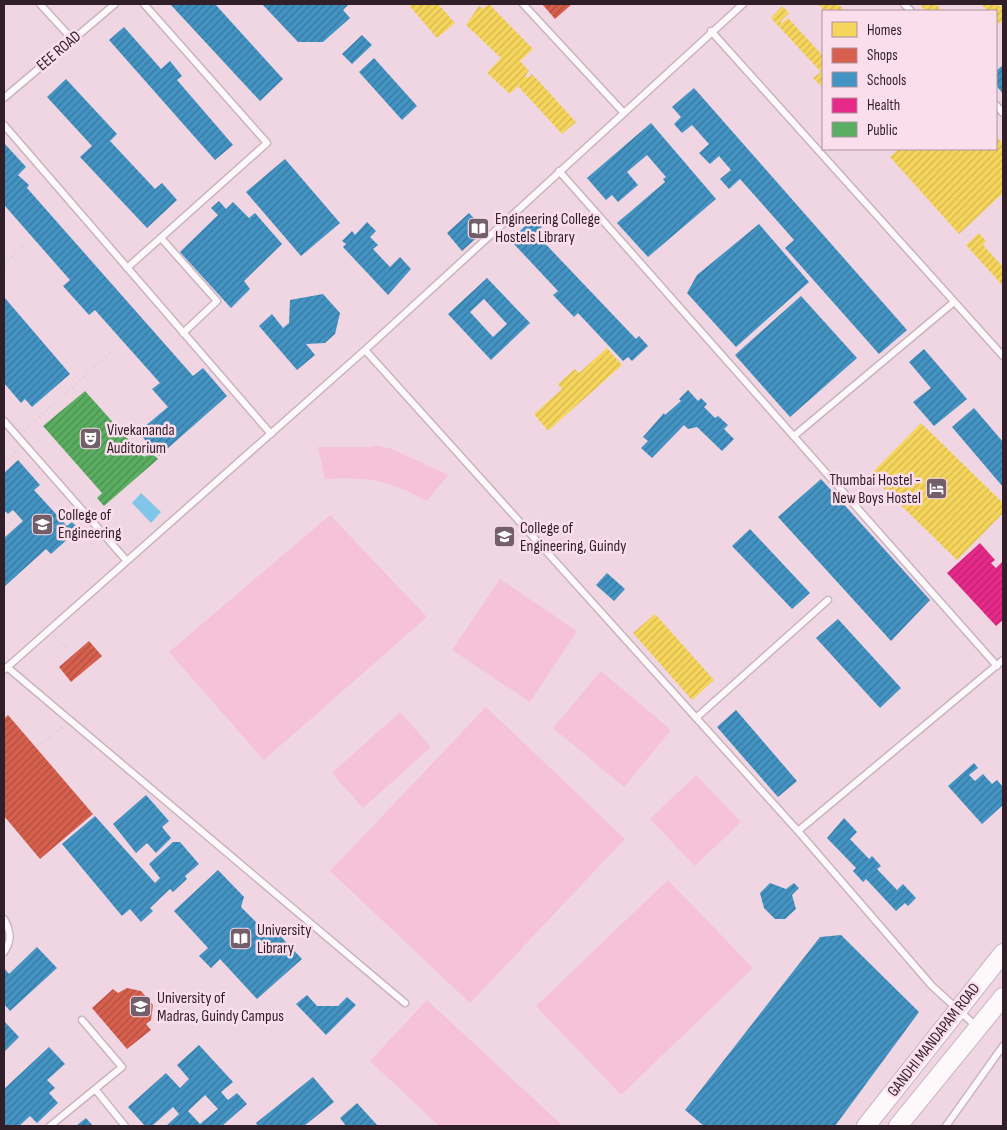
<svg xmlns="http://www.w3.org/2000/svg" width="1007" height="1130" font-family="'Sofia Sans Condensed',sans-serif">
  <defs>
    <pattern id="homes-hatch" width="6" height="6" patternUnits="userSpaceOnUse" patternTransform="scale(1.25)"><rect width="6" height="6" fill="#f6d55c"/><path d="M-1 1l2-2M0 6l6-6M5 7l2-2" fill="none" stroke="#d3b650"/></pattern>
    <pattern id="shops-hatch" width="6" height="6" patternUnits="userSpaceOnUse" patternTransform="scale(1.25)"><rect width="6" height="6" fill="#d6604d"/><path d="M-1 1l2-2M0 6l6-6M5 7l2-2" fill="none" stroke="#ae4f40"/></pattern>
    <pattern id="schools-hatch" width="6" height="6" patternUnits="userSpaceOnUse" patternTransform="scale(1.25)"><rect width="6" height="6" fill="#4393c3"/><path d="M-1 1l2-2M0 6l6-6M5 7l2-2" fill="none" stroke="#38779e"/></pattern>
    <pattern id="health-hatch" width="6" height="6" patternUnits="userSpaceOnUse" patternTransform="scale(1.25)"><rect width="6" height="6" fill="#e7298a"/><path d="M-1 1l2-2M0 6l6-6M5 7l2-2" fill="none" stroke="#bc2371"/></pattern>
    <pattern id="public-hatch" width="6" height="6" patternUnits="userSpaceOnUse" patternTransform="scale(1.25)"><rect width="6" height="6" fill="#5aae61"/><path d="M-1 1l2-2M0 6l6-6M5 7l2-2" fill="none" stroke="#4b8d50"/></pattern>
  </defs>
  <rect width="100%" height="100%" fill="#f0d6e2"/>
  <path fill="#f6c1db" d="M 375,445 L 392,449 L 448,475 L 427,501 C 387,479 370,477 325,479 L 318,447 L 372,447 Z
    M 330,515 L 427,617 L 264,760 L 169,652 Z
    M 500,579 L 577,631 L 530,702 L 452,650 Z
    M 601,671 L 671,730 L 624,787 L 553,728 Z
    M 486,707 L 625,839 L 470,1003 L 330,871 Z
    M 400,712 L 431,747 L 363,808 L 332,773 Z
    M 696,775 L 741,822 L 695,866 L 650,819 Z
    M 668,880 L 753,968 L 621,1095 L 536,1006 Z
    M 427,1000 L 563,1126 L 439,1126 L 370,1061 Z"/>
  <path fill="#81c6e8" d="M 141,493 L 161,512 L 151,523 L 132,503 Z"/>
  <path fill="url(#homes-hatch)" d="M 408,4 L 438,4 L 455,23 L 437,38 Z
    M 489,4 L 533,49 L 520,61 L 529,71 L 525,76 L 528,78 L 532,74 L 576,122 L 562,134 L 518,86 L 510,94 L 487,73 L 501,58 L 466,25 L 479,6 L 483,9 Z
    M 818,4 L 838,4 L 845,11 L 825,11 Z
    M 919,4 L 936,4 L 942,11 L 926,11 Z
    M 981,4 L 997,4 L 1000,7 L 1003,4 L 1003,20 L 999,24 L 996,20 L 996,11 L 988,11 Z
    M 782,6 L 789,13 L 780,22 L 782,23 L 788,18 L 823,56 L 823,88 L 813,78 L 821,72 L 771,18 Z
    M 996,136 L 1003,144 L 1003,193 L 959,234 L 890,157 L 899,149 L 996,149 Z
    M 979,233 L 986,241 L 983,245 L 1003,267 L 1003,286 L 966,245 Z
    M 607,348 L 622,365 L 548,431 L 534,414 L 562,389 L 558,384 L 575,369 L 579,373 Z
    M 921,423 L 1003,503 L 1003,513 L 957,560 L 870,475 Z
    M 655,614 L 714,680 L 692,700 L 633,633 Z"/>
  <path fill="url(#shops-hatch)" d="M 542,4 L 572,4 L 555,19 Z
    M 89,641 L 102,656 L 71,682 L 59,667 Z
    M 8,715 L 93,814 L 40,859 L 4,816 L 4,719 Z
    M 127,988 L 141,991 L 153,1005 L 151,1020 L 146,1024 L 151,1030 L 127,1049 L 92,1008 L 113,989 L 118,993 Z"/>
  <path fill="url(#schools-hatch)" fill-rule="evenodd" d="M 170,4 L 215,4 L 283,79 L 260,101 Z
    M 262,4 L 349,4 L 343,10 L 350,18 L 323,42 L 298,42 Z
    M 124,27 L 161,69 L 170,61 L 182,76 L 177,80 L 233,145 L 215,160 L 109,40 Z
    M 362,35 L 372,45 L 352,64 L 342,54 Z
    M 374,58 L 417,106 L 402,120 L 359,72 Z
    M 1003,65 L 1003,94 L 996,85 L 996,71 Z
    M 66,79 L 117,134 L 110,141 L 155,189 L 162,183 L 177,200 L 147,228 L 80,157 L 92,146 L 47,97 Z
    M 694,88 L 907,330 L 879,354 L 785,248 L 794,240 L 740,179 L 729,189 L 720,179 L 731,170 L 719,156 L 710,164 L 699,153 L 709,144 L 692,125 L 682,133 L 674,124 L 681,117 L 672,107 Z
    M 651,123 L 716,199 L 648,257 L 617,223 L 665,182 L 663,179 L 666,177 L 647,155 L 627,172 L 638,185 L 618,202 L 612,195 L 606,200 L 587,178 Z
    M 4,143 L 26,167 L 18,175 L 29,185 L 27,188 L 193,376 L 203,368 L 227,396 L 159,456 L 138,432 L 168,407 L 152,389 L 160,383 L 95,310 L 89,315 L 63,286 L 70,280 L 5,206 L 4,207 Z
    M 285,159 L 340,223 L 301,256 L 246,192 Z
    M 219,201 L 226,209 L 233,202 L 249,218 L 255,213 L 282,244 L 244,281 L 250,289 L 231,308 L 180,252 L 218,215 L 211,208 Z
    M 469,213 L 485,230 L 462,251 L 447,233 Z
    M 533,218 L 542,227 L 535,233 L 636,339 L 639,336 L 648,346 L 632,361 L 628,357 L 623,361 L 578,313 L 574,317 L 553,295 L 558,291 L 513,243 L 519,237 L 517,234 Z
    M 367,222 L 376,231 L 370,237 L 378,245 L 373,249 L 390,267 L 400,257 L 411,269 L 388,295 L 343,247 L 346,244 L 342,241 L 352,231 L 355,235 Z
    M 759,224 L 809,282 L 736,347 L 687,293 L 697,275 Z
    M 487,278 L 530,323 L 491,360 L 448,314 ZM 484,299 L 507,324 L 493,337 L 470,312 Z
    M 323,294 L 340,313 L 335,334 L 325,343 L 306,344 L 315,355 L 297,370 L 259,326 L 272,314 L 283,328 L 289,323 L 290,300 Z
    M 801,296 L 857,358 L 790,417 L 735,355 Z
    M 4,297 L 70,374 L 32,407 L 25,399 L 21,403 L 4,383 Z
    M 924,349 L 967,399 L 934,426 L 913,402 L 931,388 L 909,362 Z
    M 688,390 L 698,401 L 701,398 L 707,404 L 704,407 L 715,418 L 718,416 L 728,425 L 724,429 L 734,439 L 722,451 L 697,427 L 688,429 L 684,425 L 652,458 L 641,448 L 648,441 L 643,437 L 664,413 L 665,415 L 681,401 L 679,399 Z
    M 974,408 L 1003,442 L 1003,487 L 952,427 Z
    M 18,460 L 40,485 L 34,490 L 67,526 L 72,522 L 79,529 L 51,554 L 46,549 L 4,587 L 4,538 L 23,521 L 13,510 L 8,514 L 4,510 L 4,473 Z
    M 821,479 L 930,600 L 891,641 L 778,517 Z
    M 750,529 L 810,593 L 792,609 L 732,546 Z
    M 607,573 L 625,589 L 614,601 L 596,585 Z
    M 838,619 L 901,688 L 880,708 L 816,638 Z
    M 736,710 L 797,781 L 778,797 L 717,727 Z
    M 974,763 L 978,768 L 969,775 L 975,781 L 983,774 L 992,784 L 997,780 L 1003,787 L 1003,805 L 982,824 L 948,786 Z
    M 146,795 L 169,821 L 162,827 L 171,838 L 156,853 L 147,843 L 136,853 L 113,824 Z
    M 95,816 L 155,883 L 160,878 L 149,864 L 173,842 L 180,842 L 199,864 L 185,876 L 187,879 L 173,892 L 170,889 L 150,908 L 153,911 L 141,922 L 130,909 L 122,916 L 62,844 Z
    M 844,818 L 857,832 L 850,839 L 869,859 L 872,856 L 881,866 L 877,869 L 897,890 L 903,884 L 916,898 L 908,906 L 905,903 L 896,911 L 866,879 L 863,882 L 853,871 L 856,868 L 827,838 Z
    M 218,870 L 244,897 L 241,907 L 263,929 L 270,925 L 302,959 L 257,999 L 220,959 L 211,968 L 199,956 L 208,948 L 174,911 Z
    M 770,883 L 786,889 L 794,883 L 799,888 L 792,895 L 796,909 L 785,919 L 775,919 L 764,908 L 760,893 Z
    M 841,935 L 919,1012 L 835,1126 L 704,1126 L 685,1110 L 820,937 Z
    M 37,947 L 57,968 L 10,1011 L 4,1004 L 4,968 L 9,974 Z
    M 307,995 L 317,1006 L 338,1006 L 347,997 L 356,1005 L 326,1035 L 296,1004 Z
    M 4,1021 L 19,1037 L 4,1052 Z
    M 199,1045 L 233,1082 L 221,1092 L 228,1100 L 237,1093 L 247,1104 L 222,1126 L 166,1126 L 179,1114 L 173,1107 L 152,1126 L 145,1126 L 128,1107 L 166,1073 L 180,1088 L 189,1079 L 177,1065 ZM 205,1095 L 218,1109 L 200,1124 L 188,1111 Z
    M 49,1047 L 65,1064 L 47,1080 L 55,1088 L 49,1093 L 58,1103 L 37,1123 L 30,1116 L 19,1126 L 4,1126 L 4,1089 Z
    M 313,1077 L 334,1102 L 304,1126 L 258,1126 L 256,1123 Z
    M 357,1103 L 378,1126 L 346,1126 L 340,1118 Z
    M 86,1118 L 93,1126 L 76,1126 Z"/>
  <path fill="url(#health-hatch)" d="M 980,543 L 995,560 L 991,563 L 996,568 L 1003,561 L 1003,620 L 996,626 L 947,573 Z"/>
  <path fill="url(#public-hatch)" d="M 85,391 L 144,457 L 151,452 L 158,459 L 104,506 L 97,498 L 102,493 L 43,426 Z"/>
  <g fill="none" stroke-linecap="round" stroke-linejoin="round">
    <defs>
      <path id="service" d="M 40,4 L 73,40
        M 523,4 L 623,112
        M 904,4 L 911,11
        M 711,31 L 1003,356
        M 4,98 L 115,4
        M 996,105 L 1003,113
        M 4,125 L 271,434
        M 559,171 L 997,666
        M 161,238 L 217,301 L 183,333
        M 127,268 L 267,143 L 144,4
        M 365,350 L 798,831 L 932,986 L 977,1027
        M 4,421 L 126,560
        M 794,436 L 954,302
        M 7,667 L 405,1003
        M 4,670 L 365,350 L 743,4
        M 696,718 L 828,600
        M 798,831 L 1003,660
        M 4,919 C 11,931 12,941 4,952
        M 95,1089 L 125,1126
        M 50,1126 L 122,1067 L 82,1020
        M 946,1126 L 1003,1046"/>
      <path id="secondary" d="M 866,1126 L 1003,953
        M 898,1126 L 1003,997"/>
    </defs>
    <use href="#service" stroke="#c8b4bd" stroke-width="9"/>
    <use href="#secondary" stroke="#c8b4bd" stroke-width="20"/>
    <path stroke="#d6ced2" stroke-width="2.5" stroke-dasharray="1 4" stroke-linecap="butt" d="M 4,264 L 23,246
      M 24,431 L 110,353
      M 4,463 L 18,450
      M 4,527 L 13,518
      M 55,636 L 70,652
      M 37,746 L 64,726"/>
    <use href="#service" stroke="#fdf9fb" stroke-width="6"/>
    <use href="#secondary" stroke="#fdf9fb" stroke-width="18"/>
  </g>
  <defs>
    <symbol id="library-square" viewBox="-11 -11 22 22"><rect x="-9" y="-9" width="18" height="18" rx="4" fill="#735f69" stroke="#fbdeec"/><path d="M-6-4Q-3-5.5-.7-3.5V5Q-3 3-6 4ZM6-4Q3-5.5 .7-3.5V5Q3 3 6 4Z" fill="#fff"/></symbol>
    <symbol id="theatre-square" viewBox="-11 -11 22 22"><rect x="-9" y="-9" width="18" height="18" rx="4" fill="#735f69" stroke="#fbdeec"/><path d="M-5-5.5Q0-4 5-5.5V0Q5 5 0 6Q-5 5-5 0ZM-3.3-2.5H-1v1.5H-3.3ZM1-2.5H3.3v1.5H1ZM-2.8 1Q0 5.5 2.8 1Z" fill="#fff"/></symbol>
    <symbol id="hotel-square" viewBox="-11 -11 22 22"><rect x="-9" y="-9" width="18" height="18" rx="4" fill="#735f69" stroke="#fbdeec"/><path d="M-6-4.5h1.5V1H6V5H4.5V3h-9V5H-6ZM-4 0a1.8 1.8 0 1 1 3.6 0ZM.5 0V-2.5h3Q6-2.5 6 0Z" fill="#fff"/></symbol>
    <symbol id="university-square" viewBox="-11 -11 22 22"><rect x="-9" y="-9" width="18" height="18" rx="4" fill="#735f69" stroke="#fbdeec"/><path d="M0-5L7-2L0 1L-7-2ZM-4 1L0 2.5L4 1V4Q0 6-4 4Z" fill="#fff"/></symbol>
  </defs>
  <g fill-rule="evenodd">
    <use href="#library-square" x="466" y="216" width="25" height="25"/>
    <use href="#theatre-square" x="78" y="426" width="25" height="25"/>
    <use href="#hotel-square" x="924" y="476" width="25" height="25"/>
    <use href="#university-square" x="30" y="512" width="25" height="25"/>
    <use href="#university-square" x="492" y="524" width="25" height="25"/>
    <use href="#library-square" x="228" y="926" width="25" height="25"/>
    <use href="#university-square" x="128" y="994" width="25" height="25"/>
  </g>
  <g text-anchor="middle" dominant-baseline="central" stroke-width="5" stroke-linejoin="round" paint-order="stroke">
    <g font-size="16" fill="#301f28" stroke="#fbdeec">
      <text transform="translate(59 51) rotate(-40)">EEE ROAD</text>
      <text transform="translate(934 1040) rotate(-52)">GANDHI MANDAPAM ROAD</text>
    </g>
    <g font-size="16" fill="#301f28" stroke="#fbdeec" text-anchor="start">
      <text x="495" y="219">Engineering College<tspan x="495" dy="18">Hostels Library</tspan></text>
      <text x="107" y="430">Vivekananda<tspan x="107" dy="18">Auditorium</tspan></text>
      <text x="921" y="480" text-anchor="end">Thumbai Hostel -<tspan x="921" dy="18">New Boys Hostel</tspan></text>
      <text x="58" y="515">College of<tspan x="58" dy="18">Engineering</tspan></text>
      <text x="520" y="528">College of<tspan x="520" dy="18">Engineering, Guindy</tspan></text>
      <text x="257" y="930">University<tspan x="257" dy="18">Library</tspan></text>
      <text x="157" y="998">University of<tspan x="157" dy="18">Madras, Guindy Campus</tspan></text>
    </g>
  </g>
  <rect width="1007" height="1130" fill="none" stroke="#301f28" stroke-width="10"/>
  <rect x="822" y="10" width="175" height="140" fill="#fbdeec" stroke="#aa929e"/>
  <rect x="832" y="22" width="25" height="15" fill="#f6d55c" stroke="#aa929e"/>
  <text x="867" y="35" font-size="15" fill="#301f28">Homes</text>
  <rect x="832" y="48" width="25" height="15" fill="#d6604d" stroke="#aa929e"/>
  <text x="867" y="60" font-size="15" fill="#301f28">Shops</text>
  <rect x="832" y="72" width="25" height="15" fill="#4393c3" stroke="#aa929e"/>
  <text x="867" y="85" font-size="15" fill="#301f28">Schools</text>
  <rect x="832" y="98" width="25" height="15" fill="#e7298a" stroke="#aa929e"/>
  <text x="867" y="110" font-size="15" fill="#301f28">Health</text>
  <rect x="832" y="122" width="25" height="15" fill="#5aae61" stroke="#aa929e"/>
  <text x="867" y="135" font-size="15" fill="#301f28">Public</text>
</svg>
